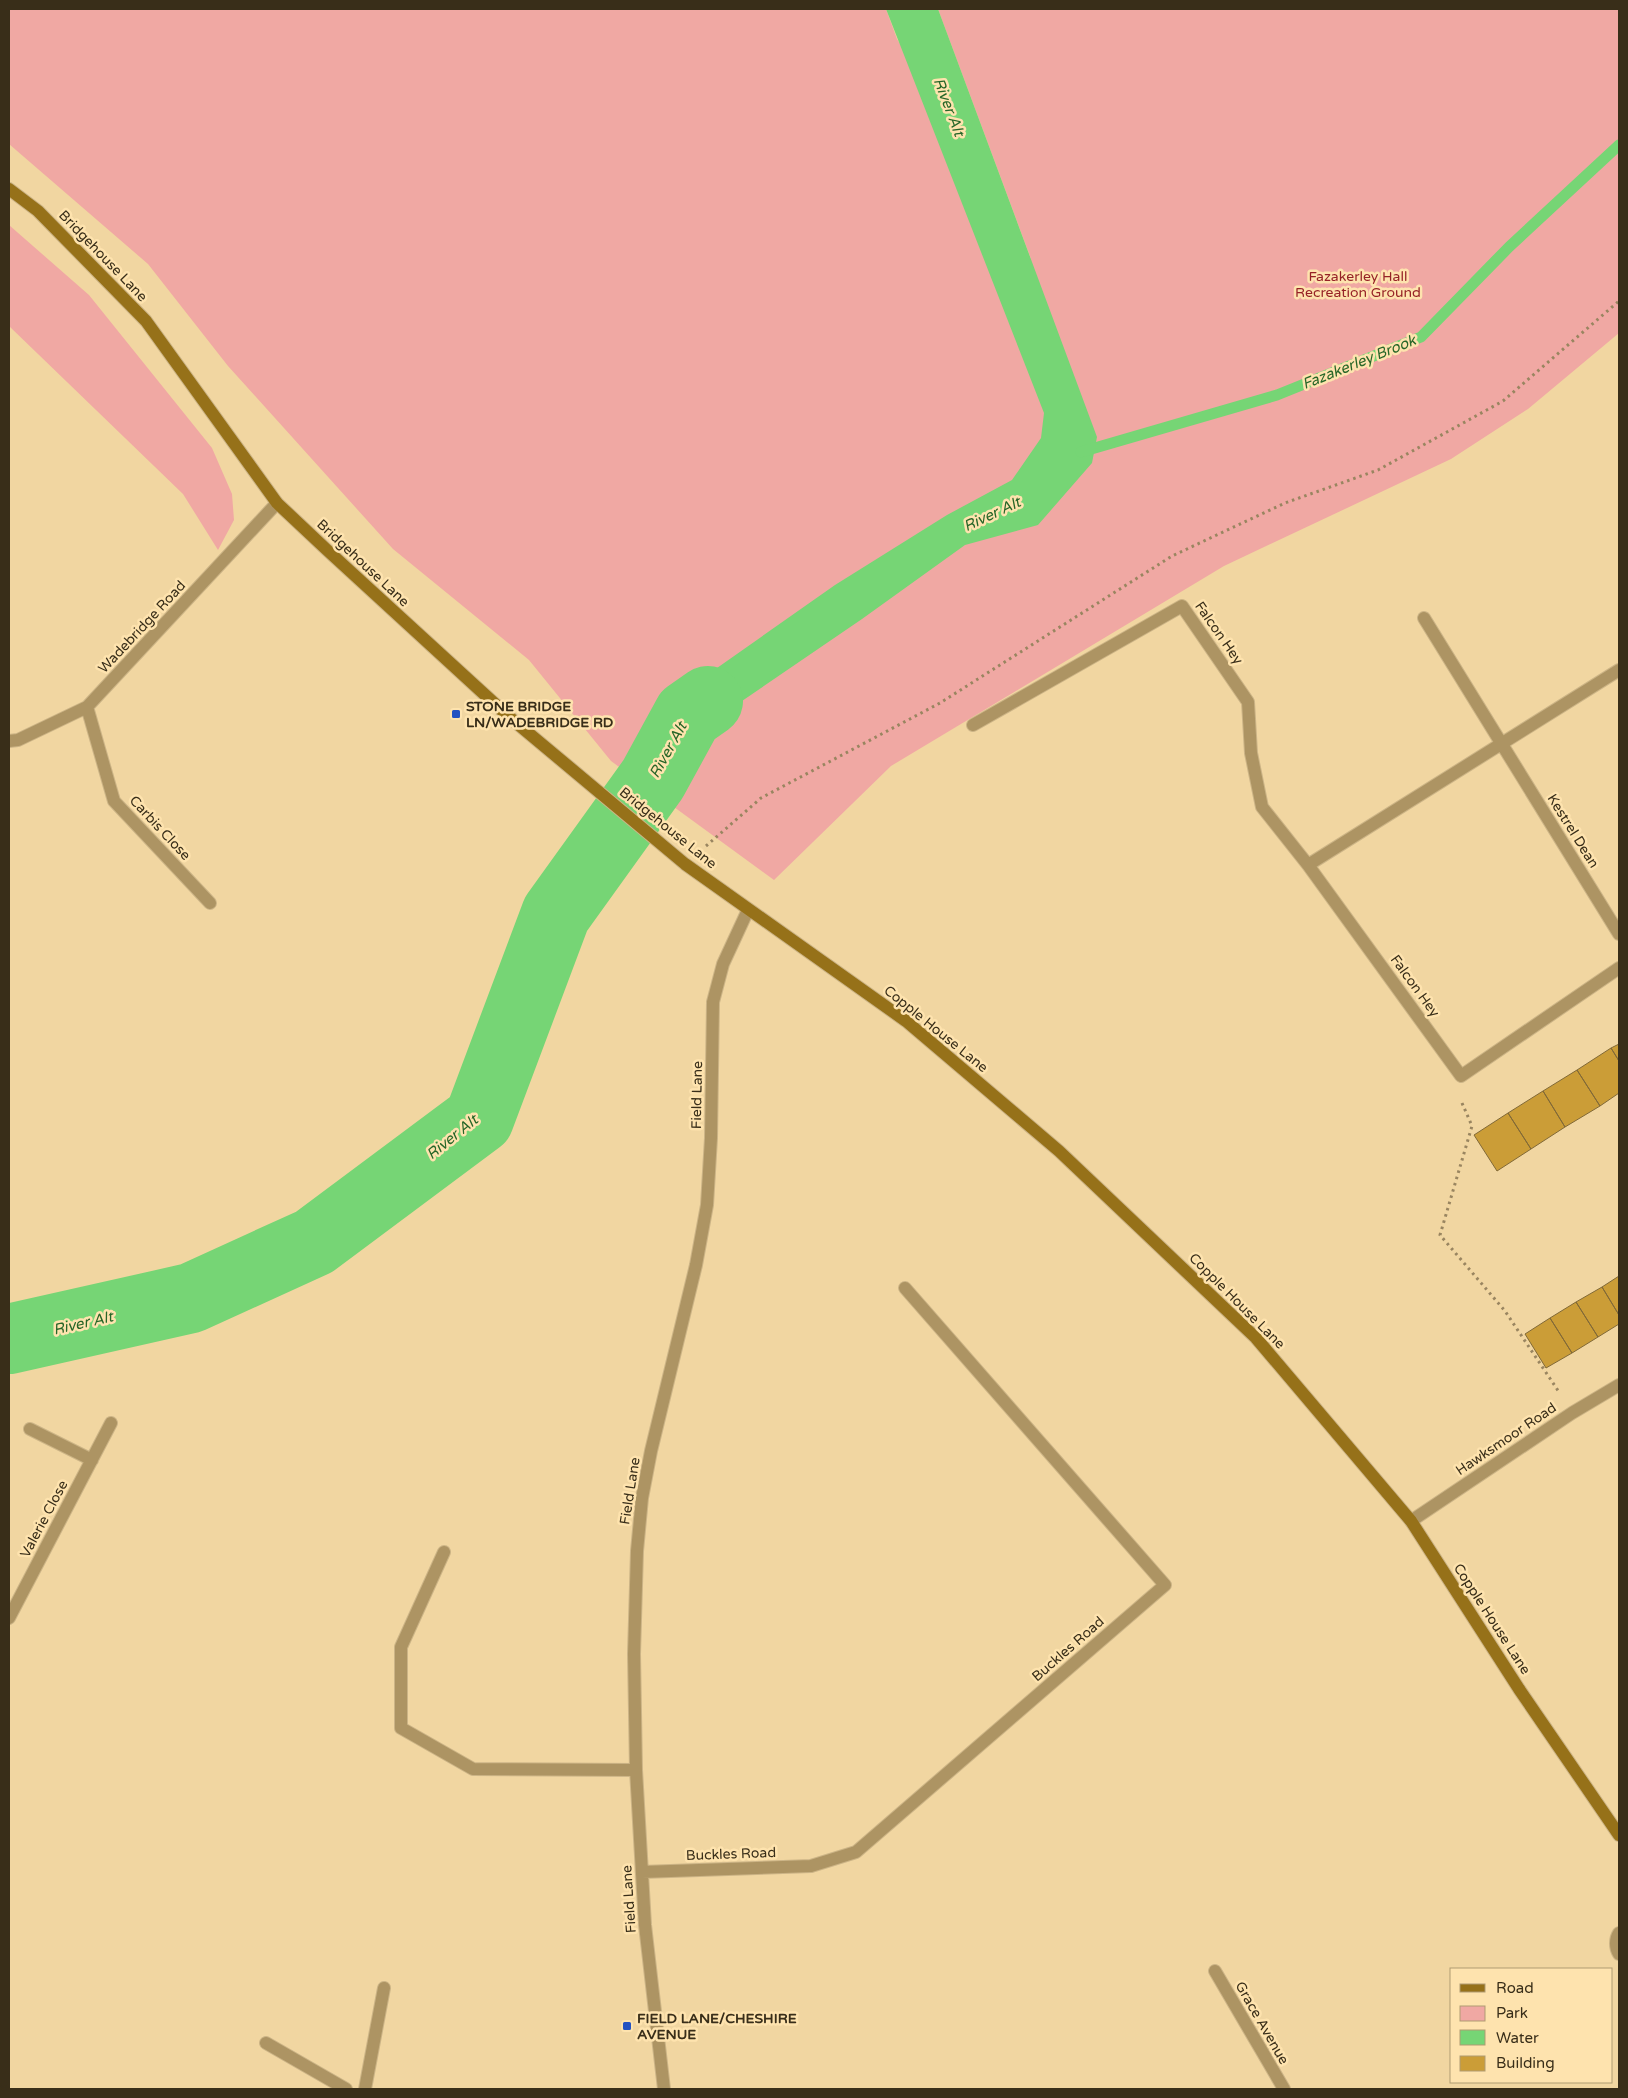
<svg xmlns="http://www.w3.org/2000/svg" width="1628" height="2098" font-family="'Varela Round',sans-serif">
  <rect width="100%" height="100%" fill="#f1d6a1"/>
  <path fill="#f0a8a3" d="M 9,9 L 886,9 L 897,39 L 1031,259 L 938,9 L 1619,9 L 1619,333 L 1528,409 L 1451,459 L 1224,566 L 891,766 L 774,880 L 611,761 L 529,660 L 393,549 L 228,366 L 148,264 L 9,144 Z
    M 9,225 L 89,295 L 212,448 L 232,494 L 234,520 L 218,550 L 183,494 L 9,326 Z"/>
  <path fill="#76d575" d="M 886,9 L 938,9 L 1097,437 L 1092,463 L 1038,525 L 965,545 L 862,619 L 701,729 L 664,787 L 634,766 L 670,701 L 835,585 L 947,515 L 1012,480 L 1041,438 L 1044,413 Z"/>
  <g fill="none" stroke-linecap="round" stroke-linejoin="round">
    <path stroke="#76d575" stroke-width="11" d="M 1081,452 L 1277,395 L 1421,337 L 1509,247 L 1619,145"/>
    <path stroke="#76d575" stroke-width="70" d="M 9,1339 L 191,1298 L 314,1242 L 479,1119 L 556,914 L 653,779 L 688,715 L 708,701"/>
  </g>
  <path fill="#cb9d37" stroke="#816937" d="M 1619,1044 L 1619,1061 L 1611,1048 Z
    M 1611,1048 L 1619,1061 L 1619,1093 L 1600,1106 L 1577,1070 Z
    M 1577,1070 L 1600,1106 L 1565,1127 L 1543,1091 Z
    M 1543,1091 L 1565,1127 L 1531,1149 L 1508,1113 Z
    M 1508,1113 L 1531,1149 L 1497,1171 L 1474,1135 Z
    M 1619,1276 L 1619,1315 L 1602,1287 Z
    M 1602,1287 L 1619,1315 L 1619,1324 L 1598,1337 L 1576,1302 Z
    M 1576,1302 L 1598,1337 L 1572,1353 L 1550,1318 Z
    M 1550,1318 L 1572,1353 L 1546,1368 L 1525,1334 Z"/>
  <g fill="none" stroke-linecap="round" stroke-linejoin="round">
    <defs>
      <path id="lane" d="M 266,2043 L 346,2089
        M 365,2089 L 384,1988"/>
      <path id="street" d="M 1424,618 L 1619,934
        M 87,707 L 114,801 L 210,903
        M 973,725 L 1182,606 L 1248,702 L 1251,753 L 1262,807 L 1308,865 L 1461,1076 L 1619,968
        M 9,741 L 18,740 L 87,707 L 277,503
        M 1308,865 L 1619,670
        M 30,1429 L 92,1460
        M 1411,1521 L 1572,1413 L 1619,1385
        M 444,1552 L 401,1647 L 401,1728 L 473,1769 L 636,1770
        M 9,1618 L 111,1423
        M 642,1872 L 811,1866 L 856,1852 L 1165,1585 L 905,1288
        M 1619,1933 C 1615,1939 1615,1948 1619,1954
        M 1215,1971 L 1284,2089
        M 664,2089 L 645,1925 L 636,1770 L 634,1654 L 637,1551 L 642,1498 L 651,1451 L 696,1265 L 707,1205 L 711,1138 L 713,1002 L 723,964 L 748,910"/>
      <path id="secondary" d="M 9,189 L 38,211 L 146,321 L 277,503 L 327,550 L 507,715 L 685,864 L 906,1021 L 1059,1151 L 1256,1338 L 1411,1521 L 1519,1689 L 1619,1835"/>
    </defs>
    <use href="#lane" stroke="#ccb486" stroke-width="14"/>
    <use href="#street" stroke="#ccb486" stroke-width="14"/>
    <use href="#secondary" stroke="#ccb486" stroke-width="14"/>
    <path stroke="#998560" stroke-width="3" stroke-dasharray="2.5 4" stroke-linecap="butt" d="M 706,846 L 761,798 L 940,703 L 1172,556 L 1285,503 L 1378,470 L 1503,401 L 1619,301
      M 1462,1103 L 1472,1126 L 1440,1235 L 1505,1311 L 1559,1392"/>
    <use href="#lane" stroke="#ad9463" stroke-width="12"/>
    <use href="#street" stroke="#ad9463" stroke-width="12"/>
    <use href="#secondary" stroke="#967119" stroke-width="12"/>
  </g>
  <g fill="#2553c1" stroke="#fee3ae" stroke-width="2">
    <rect x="451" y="709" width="10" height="10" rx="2.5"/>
    <rect x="622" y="2021" width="10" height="10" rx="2.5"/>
  </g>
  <g text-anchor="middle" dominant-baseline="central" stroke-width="5" stroke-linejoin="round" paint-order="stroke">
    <g font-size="14" fill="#392e19" stroke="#fee3ae">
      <text transform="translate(103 256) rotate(46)">Bridgehouse Lane</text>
      <text transform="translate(363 563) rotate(43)">Bridgehouse Lane</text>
      <text transform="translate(142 627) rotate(-47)">Wadebridge Road</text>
      <text transform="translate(1219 633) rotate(55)">Falcon Hey</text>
      <text transform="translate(160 828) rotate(47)">Carbis Close</text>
      <text transform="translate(668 828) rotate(39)">Bridgehouse Lane</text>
      <text transform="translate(1573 831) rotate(58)">Kestrel Dean</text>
      <text transform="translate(1415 986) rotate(54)">Falcon Hey</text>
      <text transform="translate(936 1029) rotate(39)">Copple House Lane</text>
      <text transform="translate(697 1095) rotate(-89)">Field Lane</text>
      <text transform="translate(1237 1301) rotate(45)">Copple House Lane</text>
      <text transform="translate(1506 1439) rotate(-34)">Hawksmoor Road</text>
      <text transform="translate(630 1491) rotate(-81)">Field Lane</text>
      <text transform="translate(44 1519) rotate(-62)">Valerie Close</text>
      <text transform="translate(1492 1619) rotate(57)">Copple House Lane</text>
      <text transform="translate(1068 1649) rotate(-41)">Buckles Road</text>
      <text transform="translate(731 1854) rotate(-2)">Buckles Road</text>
      <text transform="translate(629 1899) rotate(-94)">Field Lane</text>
      <text transform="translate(1262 2023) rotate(60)">Grace Avenue</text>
    </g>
    <g font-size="14" fill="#962227" stroke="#fee3ae">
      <text x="1358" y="276">Fazakerley Hall<tspan x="1358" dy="16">Recreation Ground</tspan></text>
    </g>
    <g font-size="14" font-weight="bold" fill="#392e19" stroke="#fee3ae" text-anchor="start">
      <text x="466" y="706">STONE BRIDGE<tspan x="466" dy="16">LN/WADEBRIDGE RD</tspan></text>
      <text x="637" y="2018">FIELD LANE/CHESHIRE<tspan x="637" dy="16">AVENUE</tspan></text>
    </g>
    <g font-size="15" font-style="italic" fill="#276628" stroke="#fee3ae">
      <text transform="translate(949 107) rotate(69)">River Alt</text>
      <text transform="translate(1359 362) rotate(-22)">Fazakerley Brook</text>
      <text transform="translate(992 514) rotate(-25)">River Alt</text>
      <text transform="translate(668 750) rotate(-61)">River Alt</text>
      <text transform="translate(452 1137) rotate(-39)">River Alt</text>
      <text transform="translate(83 1323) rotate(-13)">River Alt</text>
    </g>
  </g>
  <rect width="1628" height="2098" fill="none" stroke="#392e19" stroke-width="20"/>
  <rect x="1450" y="1968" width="162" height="115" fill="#fee3ae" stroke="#af9b72"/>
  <rect x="1460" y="1984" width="25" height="8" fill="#967119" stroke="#af9b72"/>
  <text x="1496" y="1993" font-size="15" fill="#392e19">Road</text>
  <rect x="1460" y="2006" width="25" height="15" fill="#f0a8a3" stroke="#af9b72"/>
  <text x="1496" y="2018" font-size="15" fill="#392e19">Park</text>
  <rect x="1460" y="2030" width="25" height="15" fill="#76d575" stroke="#af9b72"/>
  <text x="1496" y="2043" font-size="15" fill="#392e19">Water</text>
  <rect x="1460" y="2056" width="25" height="15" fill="#cb9d37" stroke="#af9b72"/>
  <text x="1496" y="2068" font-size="15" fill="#392e19">Building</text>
</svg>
